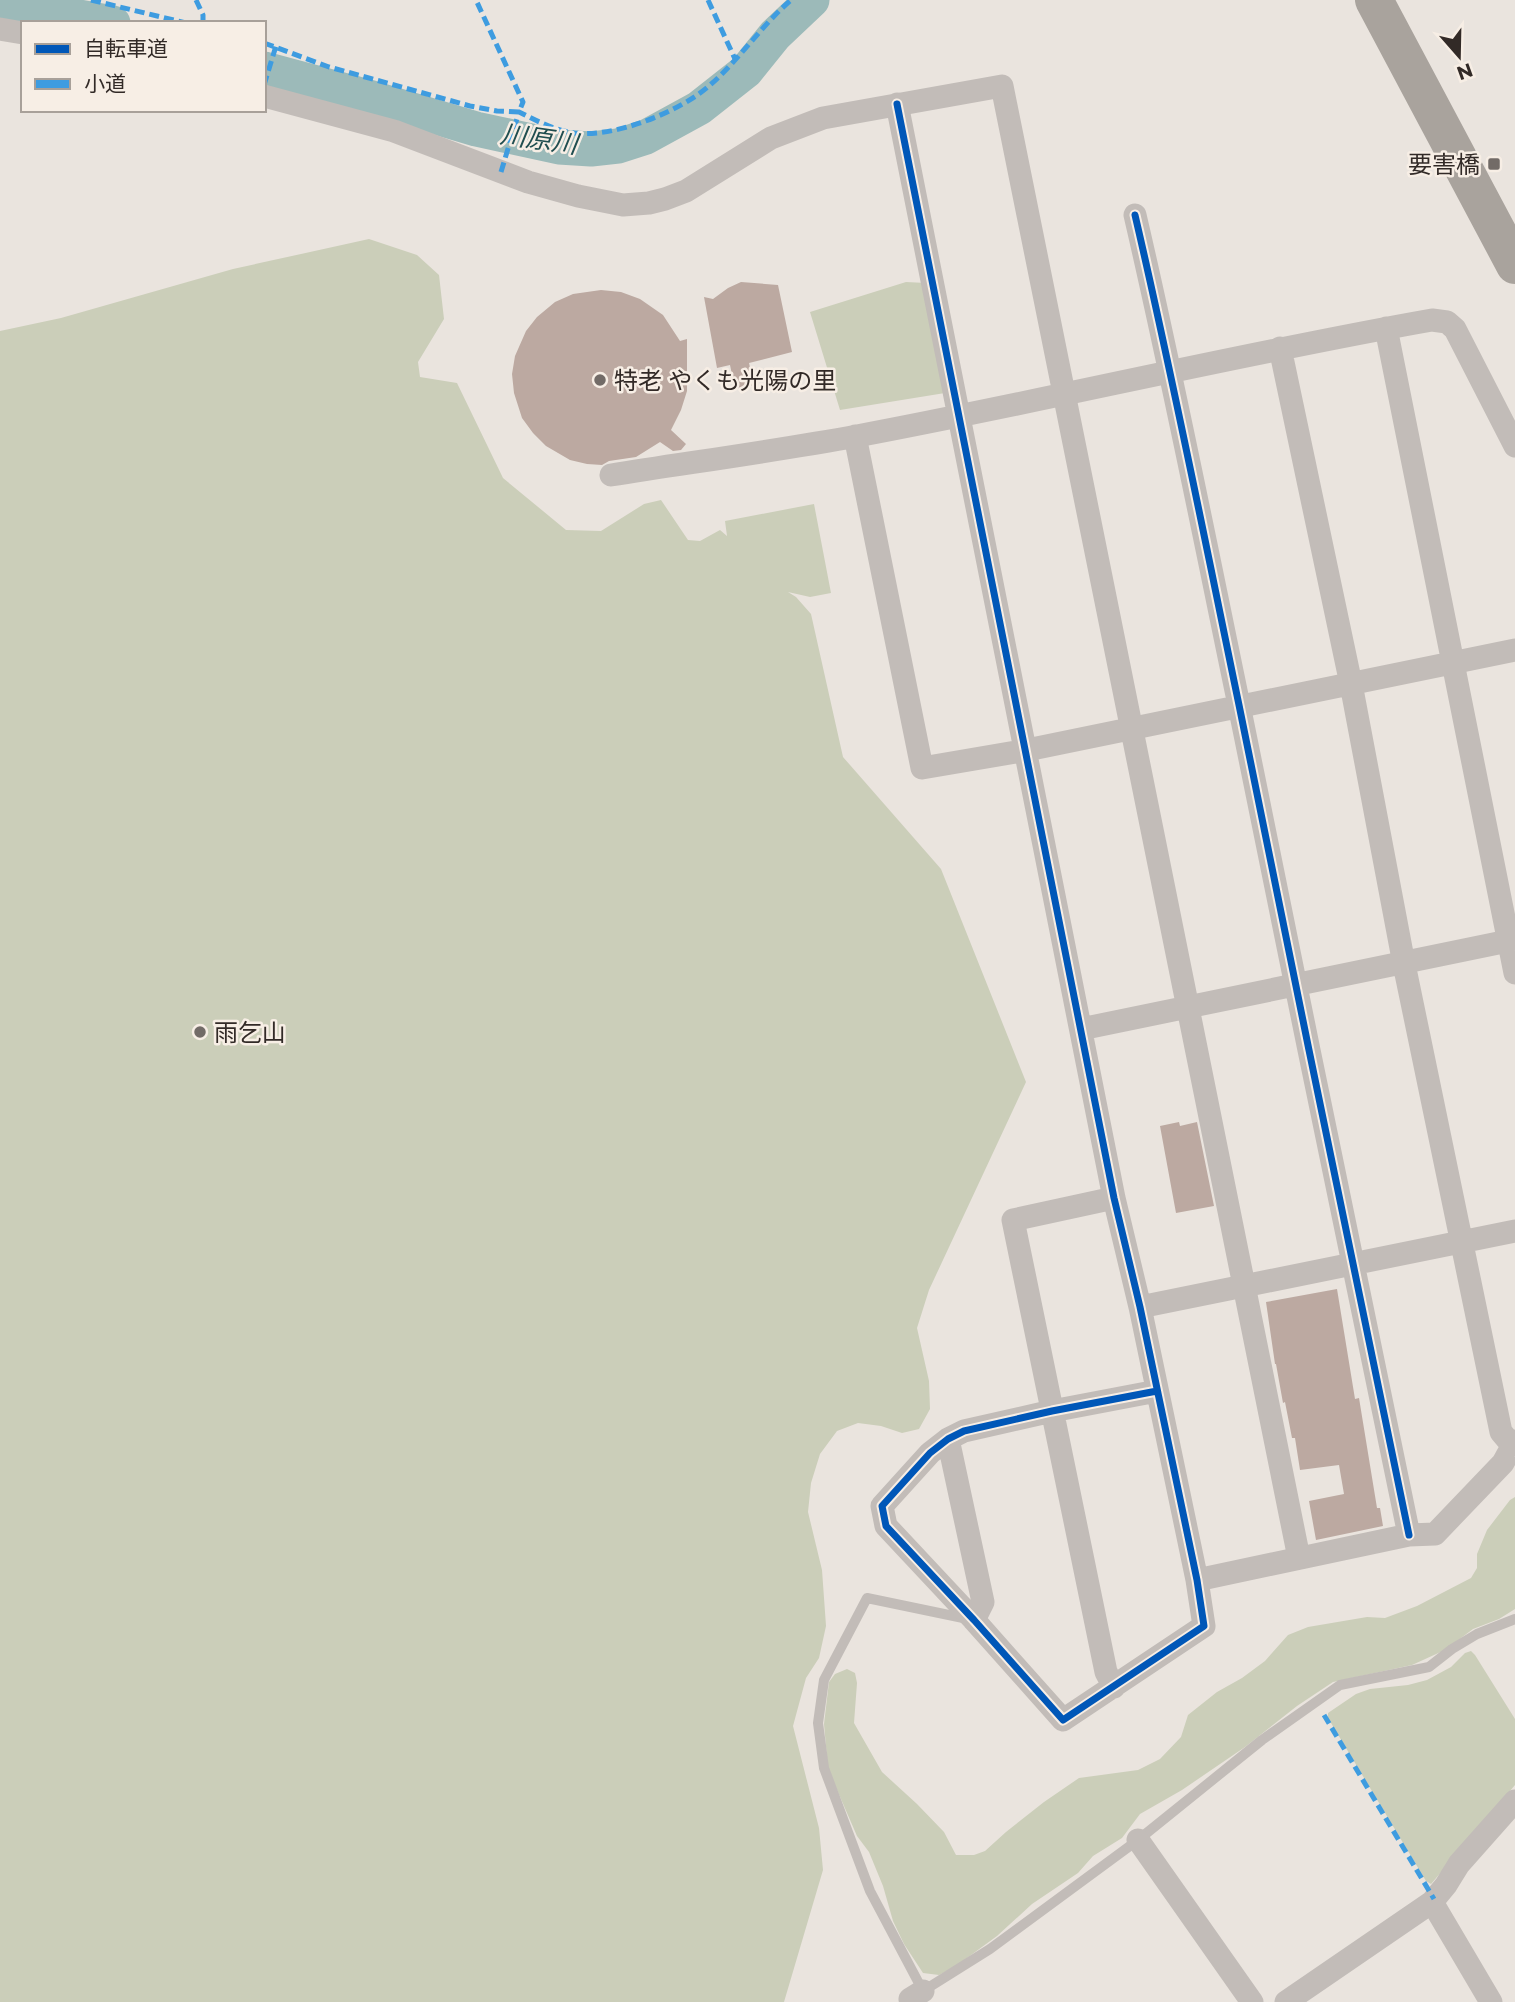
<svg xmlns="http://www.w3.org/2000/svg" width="1515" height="2002" font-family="Montserrat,'Noto Sans JP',sans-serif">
  <rect width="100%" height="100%" fill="#eae4de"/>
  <path fill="#cbceb9" d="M 369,239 L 417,255 L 439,275 L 444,319 L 418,362 L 420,377 L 457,383 L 503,478 L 566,530 L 601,531 L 644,504 L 661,500 L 688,540 L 700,541 L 720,530 L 727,536 L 725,521 L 814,504 L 831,593 L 810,597 L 788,592 L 796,597 L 811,614 L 843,757 L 941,869 L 1026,1082 L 929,1290 L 917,1328 L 929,1381 L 930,1409 L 919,1429 L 902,1433 L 881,1426 L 858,1423 L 837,1431 L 820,1454 L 811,1483 L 808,1512 L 822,1570 L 826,1626 L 819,1658 L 806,1678 L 793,1726 L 819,1828 L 823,1870 L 784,2002 L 0,2002 L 0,331 L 61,318 L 233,269 Z
    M 906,282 L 926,283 L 945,393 L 840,410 L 810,312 Z
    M 1515,1497 L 1515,1609 L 1499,1619 L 1473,1629 L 1445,1650 L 1412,1665 L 1333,1682 L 1297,1706 L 1245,1747 L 1182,1790 L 1140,1814 L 1122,1838 L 1093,1856 L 1078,1873 L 1032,1904 L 997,1936 L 956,1966 L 939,1975 L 923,1973 L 904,1944 L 893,1921 L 883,1886 L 869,1852 L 857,1836 L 828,1769 L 824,1724 L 829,1682 L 835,1674 L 847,1669 L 855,1673 L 857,1683 L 854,1723 L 882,1772 L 917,1804 L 944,1832 L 956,1855 L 974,1855 L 985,1851 L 1006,1832 L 1044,1802 L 1079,1778 L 1138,1770 L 1160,1759 L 1181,1737 L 1188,1715 L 1217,1692 L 1242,1678 L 1265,1661 L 1288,1635 L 1308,1627 L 1367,1617 L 1385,1618 L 1417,1606 L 1471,1578 L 1477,1568 L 1477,1554 L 1487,1530 L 1510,1500 Z
    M 1471,1651 L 1475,1655 L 1515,1719 L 1515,1785 L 1431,1884 L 1426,1881 L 1328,1718 L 1328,1713 L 1356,1694 L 1370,1689 L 1408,1685 L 1427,1680 L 1451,1667 L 1465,1653 Z"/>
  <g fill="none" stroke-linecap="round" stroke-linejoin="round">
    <path stroke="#9cbab9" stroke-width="35" d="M 0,3 L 113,23
      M 264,69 L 372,98 L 476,129 L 559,147 L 591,149 L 618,146 L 646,137 L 699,108 L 746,71 L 775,35 L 812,0"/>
  </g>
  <path fill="#bca9a1" d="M 741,282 L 778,285 L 792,352 L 749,363 L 754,385 L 735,389 L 730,365 L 717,368 L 704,297 L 713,299 L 728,288 Z
    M 601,290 L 621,292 L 640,299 L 663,315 L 680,341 L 687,339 L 687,391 L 681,410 L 671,430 L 686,444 L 681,450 L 673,451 L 660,442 L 636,457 L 609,461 L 602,465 L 587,464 L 570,460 L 546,446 L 533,433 L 522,418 L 514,393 L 512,374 L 515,356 L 526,331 L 537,317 L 555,302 L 573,294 Z
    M 1179,1122 L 1180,1126 L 1197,1122 L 1214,1206 L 1176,1213 L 1160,1126 Z
    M 1337,1289 L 1355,1399 L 1359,1398 L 1377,1508 L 1380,1508 L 1383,1526 L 1316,1540 L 1309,1501 L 1344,1494 L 1339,1465 L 1300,1470 L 1295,1438 L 1292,1438 L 1285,1402 L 1283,1403 L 1276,1364 L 1275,1364 L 1266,1302 Z"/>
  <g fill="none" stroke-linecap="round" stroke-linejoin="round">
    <path stroke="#c2bcb8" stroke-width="10" d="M 968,1619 L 867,1598 L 824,1680 L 818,1723 L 824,1768 L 870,1891 L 923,1991 L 990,1949 L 1138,1840 L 1262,1740 L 1340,1685 L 1429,1667 L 1452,1649 L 1477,1634 L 1515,1619"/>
    <path stroke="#c2bcb8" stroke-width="23" d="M 0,29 L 23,33
      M 264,96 L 394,131 L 528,182 L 578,196 L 623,205 L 649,203 L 665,199 L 686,191 L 771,138 L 823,118 L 1002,86 L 1299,1558
      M 897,104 L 1114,1198 L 1140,1307 L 1197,1580 L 1204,1626 L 1063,1720 L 974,1620 L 886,1526 L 882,1506 L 930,1453 L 948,1439 L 964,1431 L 1052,1411 L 1157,1391
      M 1135,215 C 1173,378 1205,541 1239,705 C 1295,982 1351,1258 1409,1535
      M 1386,328 L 1515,973
      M 1280,348 L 1351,684 L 1404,964 L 1501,1432 L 1512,1445
      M 855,436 L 922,768 L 1027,750 L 1515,650
      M 611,475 C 693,462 775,451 857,436 C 1049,400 1239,354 1432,320 L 1447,322 L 1455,329 L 1515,446
      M 1081,1029 L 1508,941
      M 1140,1307 L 1515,1231
      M 948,1439 L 983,1602 L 974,1620
      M 1197,1580 L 1409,1535 L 1435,1534 L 1503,1463 L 1515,1441
      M 1114,1687 L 1106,1672 L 1013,1220 L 1114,1198
      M 1138,1840 L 1252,2002
      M 1432,1902 L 1491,2002
      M 912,2002 L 910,1999 L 923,1991
      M 1286,2002 L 1432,1902 L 1446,1885 L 1459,1864 L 1515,1801"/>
    <path stroke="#a9a39d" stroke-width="38" d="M 1374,0 L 1515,265"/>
    <path stroke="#3e9ce0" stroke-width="5" stroke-dasharray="10 5" stroke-linecap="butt" d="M 91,0 L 186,23
      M 196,0 L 203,15 L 203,23
      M 708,0 L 735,59
      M 264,43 L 329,67 L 470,106 L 497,111 L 519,112 L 523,102 L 476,0
      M 264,85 L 276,46
      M 501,172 L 519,112 C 537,121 554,130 574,133 C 614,138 679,112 709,86 C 739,60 761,26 791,0
      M 1324,1715 L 1434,1899"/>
    <defs>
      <path id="cycleway" d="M 897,104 L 1114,1198 L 1140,1307 L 1197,1580 L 1204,1626 L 1063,1720 L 974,1620 L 886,1526 L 882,1506 L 930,1453 L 948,1439 L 964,1431 L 1052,1411 L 1157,1391
        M 1135,215 C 1173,378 1205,541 1239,705 C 1295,982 1351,1258 1409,1535"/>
    </defs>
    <use href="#cycleway" stroke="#f7eee5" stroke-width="11"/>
    <use href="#cycleway" stroke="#0057b8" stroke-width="7"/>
  </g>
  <g fill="#726b67" stroke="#f7eee5" stroke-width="2.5">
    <rect x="1487" y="157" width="14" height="14" rx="3.5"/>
    <circle cx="600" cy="380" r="7"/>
    <circle cx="200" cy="1032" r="7"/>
  </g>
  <g text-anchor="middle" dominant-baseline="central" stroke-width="5" stroke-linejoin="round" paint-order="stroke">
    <g font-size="24" fill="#322a27" stroke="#f7eee5" text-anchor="start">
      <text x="1480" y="164" text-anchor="end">要害橋</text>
      <text x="614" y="380">特老 やくも光陽の里</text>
      <text x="214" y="1032">雨乞山</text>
    </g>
    <g font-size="26" font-style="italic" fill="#204e50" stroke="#f7eee5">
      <text transform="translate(539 139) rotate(8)">川原川</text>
    </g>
  </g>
  <rect x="21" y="21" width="245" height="91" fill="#f7eee5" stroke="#a8a099" stroke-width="2"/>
  <rect x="35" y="44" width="35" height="10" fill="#0057b8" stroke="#a8a099" stroke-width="2"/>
  <text x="84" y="56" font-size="21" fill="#322a27">自転車道</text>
  <rect x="35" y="79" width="35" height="10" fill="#3e9ce0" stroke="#a8a099" stroke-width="2"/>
  <text x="84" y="91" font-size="21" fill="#322a27">小道</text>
  <g transform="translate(1459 56) rotate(160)" stroke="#f7eee5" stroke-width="5" paint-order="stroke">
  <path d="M0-5L12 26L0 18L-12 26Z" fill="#322a27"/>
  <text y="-10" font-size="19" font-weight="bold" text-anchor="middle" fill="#322a27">N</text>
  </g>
</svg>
